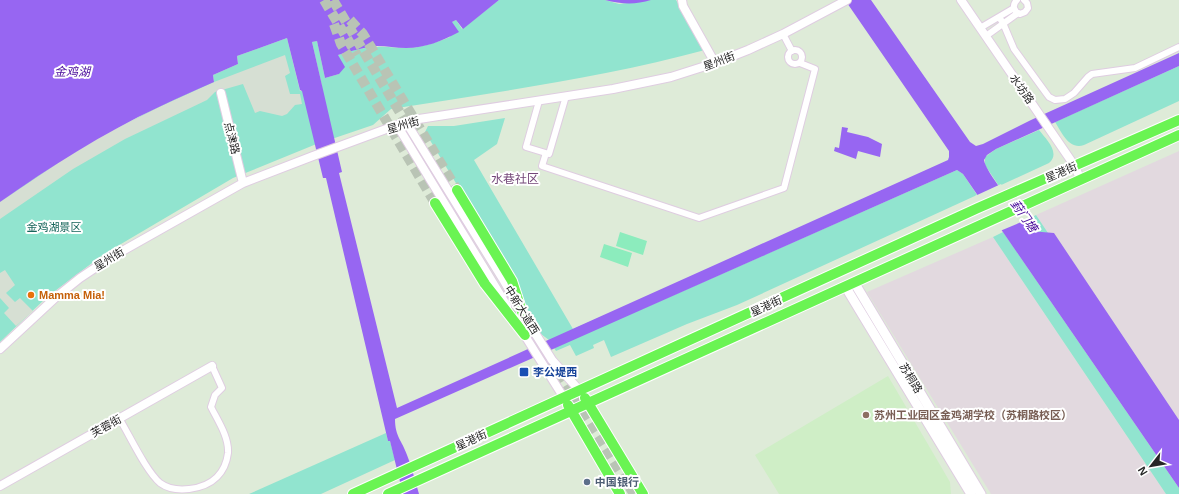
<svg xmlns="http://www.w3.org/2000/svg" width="1179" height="494" font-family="Arial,'Noto Sans SC',sans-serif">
  <rect width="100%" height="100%" fill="#deebd8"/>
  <path fill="#e2d9df" d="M 1179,151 L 1179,420 L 1054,233 L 1048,233 L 1036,215 Z
    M 993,237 L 1166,494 L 991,494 L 867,292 Z"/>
  <path fill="#cfeec6" d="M 888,376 L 950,482 L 951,494 L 779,494 L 755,455 Z"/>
  <path fill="#91e4cf" d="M 499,0 L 605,0 L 619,4 L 651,0 L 676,0 L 705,50 C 602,78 496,92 391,109 L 373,125 L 314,145 L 233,178 L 104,254 L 47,297 L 0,342 L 0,202 C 42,172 86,145 132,121 C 158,106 187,94 214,81 L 213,75 L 238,64 L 237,56 L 287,38 L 300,91 L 322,86 L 312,42 L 317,41 L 325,78 L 339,74 L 338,55 C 351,51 363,47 377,47 C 386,46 396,48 405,48 C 421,48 435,43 450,37 L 452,22 L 456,20 L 462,29 Z
    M 1179,66 L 1179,101 L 1084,145 C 1069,150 1062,133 1055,122 Z
    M 505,118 L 497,144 L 474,160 L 573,329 L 638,301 L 642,309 L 957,170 L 963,174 L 977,195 L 737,305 L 687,324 L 611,357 L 604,340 L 593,345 L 594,348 L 576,356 L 570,345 L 556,351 L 549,340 L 537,331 L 526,312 L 520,289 L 425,132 L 428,126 L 454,126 Z
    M 1039,130 C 1046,139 1061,153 1049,163 L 999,186 L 985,165 L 985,157 L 996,149 Z
    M 1036,215 L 1048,233 L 1030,231 L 1024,221 Z
    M 1003,232 L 1179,488 L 1179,494 L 1166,494 L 993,237 Z
    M 386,433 L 388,441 L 390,441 L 395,460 L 321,494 L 249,494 Z"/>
  <path fill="#8cecbd" d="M 620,232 L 647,241 L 643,255 L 616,246 Z
    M 604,244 L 632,253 L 628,267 L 600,257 Z"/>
  <path fill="#d6dfd3" d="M 285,55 L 290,73 L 285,76 L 290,94 L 300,94 L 302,104 L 295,105 L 287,114 L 282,116 L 260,111 L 255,113 L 243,84 L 215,92 L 207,100 L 125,139 L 73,169 L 0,219 L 0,202 L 64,159 L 106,134 L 159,107 L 214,82 Z
    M 5,270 L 15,285 L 6,293 L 15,302 L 20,298 L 33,311 L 16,326 L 4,313 L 9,308 L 0,298 L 0,273 Z"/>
  <path fill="#9766f2" d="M 0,0 L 499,0 L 463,29 L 456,20 L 452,22 L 459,32 C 442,41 425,48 406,48 C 396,48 387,46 377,46 C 364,47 351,51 338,55 L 345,67 L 339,74 L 325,78 L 317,41 L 312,42 L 342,172 L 339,173 L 397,408 L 948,160 L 949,157 L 949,151 L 845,0 L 871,0 L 970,142 L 976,146 L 983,144 L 1031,120 L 1179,53 L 1179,66 L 996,149 L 987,155 L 984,160 C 986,172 1007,196 1015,207 C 1020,214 1025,223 1030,231 L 1054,233 L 1179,420 L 1179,488 L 963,174 L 957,170 L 395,419 C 395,437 402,440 407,455 C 412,467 415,481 419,494 L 403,494 L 390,441 L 388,441 L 326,178 L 323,178 L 302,91 L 300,90 L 287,38 L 237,56 L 238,64 L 213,75 L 214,82 C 196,90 177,98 159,107 C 103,133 50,167 0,202 Z
    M 605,0 L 651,0 C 635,5 621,4 605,0 Z
    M 842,127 L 848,128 L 847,132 L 868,137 L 882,144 L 880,157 L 858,151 L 856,159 L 834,151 L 835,147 L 839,148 Z"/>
  <path fill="#deebd8" d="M 1001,184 L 1026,220 L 1000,231 L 975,196 Z"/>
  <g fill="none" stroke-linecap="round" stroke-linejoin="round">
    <path stroke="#b9c4b5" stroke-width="10" stroke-dasharray="10 5" stroke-linecap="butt" d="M 324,0 L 357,55
      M 333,0 L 411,131
      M 350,20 L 363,34 L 457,190
      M 334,24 L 341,44 L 435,203
      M 504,296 L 521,325
      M 550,360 L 634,494"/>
    <defs>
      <path id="minor" d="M 1017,0 C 1012,5 1013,11 1020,14 L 1025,12 L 1028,8 L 1027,3 L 1024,0
        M 999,17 L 1003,23 L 1014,49 L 1046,93 L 1049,97 L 1055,100 L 1065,99 L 1074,93 L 1088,77 L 1092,74 L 1135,68 L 1179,47
        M 980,28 L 1014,8
        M 783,34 L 792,51
        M 986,36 L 1018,13
        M788 57a7 7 0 1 1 14 0a7 7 0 1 1-14 0Z
        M 539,101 L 526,147 L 549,154 L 566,96
        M 546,153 L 542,166 L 699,218 L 784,188 L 815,69 L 800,63
        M 119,418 C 130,436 146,471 160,483 C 175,494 204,490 217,477 C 223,471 227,461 228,453 C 229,437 218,421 211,407 L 215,395 L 222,388 L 212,366"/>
      <path id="tertiary" d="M 682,0 L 683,6 L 715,63
        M 961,0 L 1074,165 L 1081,180
        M 221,93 L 243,183
        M 406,122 L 504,281 L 528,322 L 552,360 L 580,391
        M 397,125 L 507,306
        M 522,331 L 564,398
        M 0,349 L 55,298 L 80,278 L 110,258 L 243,183 L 313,156 L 397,125 L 419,119 L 613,89 L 671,77 L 715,63 L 748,50 L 783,34 L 847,0
        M 0,486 L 212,366"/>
      <path id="secondary" d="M 854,282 L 981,494
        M 845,286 L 971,494"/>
      <path id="primary" d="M 457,190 L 512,281 L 522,312
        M 435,203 L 485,284 L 525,335
        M 585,398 L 643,494
        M 568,405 L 620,494
        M 353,494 L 978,208 L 1179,120
        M 388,494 L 1179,135"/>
    </defs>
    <use href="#minor" stroke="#dfcde1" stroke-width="8"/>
    <use href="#tertiary" stroke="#dfcde1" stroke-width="10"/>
    <use href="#secondary" stroke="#dfcde1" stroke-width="11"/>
    <use href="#primary" stroke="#fff" stroke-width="12"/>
    <use href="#minor" stroke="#fff" stroke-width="6"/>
    <use href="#tertiary" stroke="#fff" stroke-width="8"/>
    <use href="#secondary" stroke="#fff" stroke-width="9"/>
    <use href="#primary" stroke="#6af453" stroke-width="10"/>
  </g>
  <circle fill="#e8710a" stroke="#fff" stroke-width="1.5" cx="31" cy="295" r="4"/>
  <rect fill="#1a4fb4" stroke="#fff" stroke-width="1.5" x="519" y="367" width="10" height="10" rx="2"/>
  <circle fill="#8d6e63" stroke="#fff" stroke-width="1.5" cx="866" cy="415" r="4"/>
  <circle fill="#5c6f8a" stroke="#fff" stroke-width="1.5" cx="587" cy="482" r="4"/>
  <g text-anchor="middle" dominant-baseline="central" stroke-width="4" stroke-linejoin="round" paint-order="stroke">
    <g font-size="11" fill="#272727" stroke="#fff">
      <text transform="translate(719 61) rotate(-21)">星州街</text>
      <text transform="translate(1022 89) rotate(55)">水坊路</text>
      <text transform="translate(403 125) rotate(-16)">星州街</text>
      <text transform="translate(232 138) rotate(76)">点津路</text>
      <text transform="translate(1061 172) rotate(-24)">星港街</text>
      <text transform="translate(109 259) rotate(-31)">星州街</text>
      <text transform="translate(766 306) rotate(-25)">星港街</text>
      <text transform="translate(522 310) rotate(58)">中新大道西</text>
      <text transform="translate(911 378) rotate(59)">苏桐路</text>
      <text transform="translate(106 426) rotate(-29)">芙蓉街</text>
      <text transform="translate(471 440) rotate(-25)">星港街</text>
    </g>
    <g font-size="11" fill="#17655b" stroke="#fff">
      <text x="54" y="227">金鸡湖景区</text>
    </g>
    <g font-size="11" font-weight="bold" fill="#c56008" stroke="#fff" text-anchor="start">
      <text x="39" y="295">Mamma Mia!</text>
    </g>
    <g font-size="11" font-weight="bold" fill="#164399" stroke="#fff" text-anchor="start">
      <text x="533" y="372">李公堤西</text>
    </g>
    <g font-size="11" font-weight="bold" fill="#785e54" stroke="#fff" text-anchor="start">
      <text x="874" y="415">苏州工业园区金鸡湖学校（苏桐路校区）</text>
    </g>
    <g font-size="11" font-weight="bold" fill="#4e5e75" stroke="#fff" text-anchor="start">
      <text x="595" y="482">中国银行</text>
    </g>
    <g font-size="12" font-style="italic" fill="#47099a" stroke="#fff">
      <text x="72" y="72">金鸡湖</text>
      <text transform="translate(1024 216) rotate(54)">葑门塘</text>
    </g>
    <g font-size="12" fill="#744779" stroke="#fff">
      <text x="515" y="179">水巷社区</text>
    </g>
  </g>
  <g transform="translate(1151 466) rotate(239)" stroke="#ffffff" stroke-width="3" paint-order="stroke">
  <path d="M0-3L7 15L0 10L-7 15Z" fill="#272727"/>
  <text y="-6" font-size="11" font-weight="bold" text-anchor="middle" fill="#272727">N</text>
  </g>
</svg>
